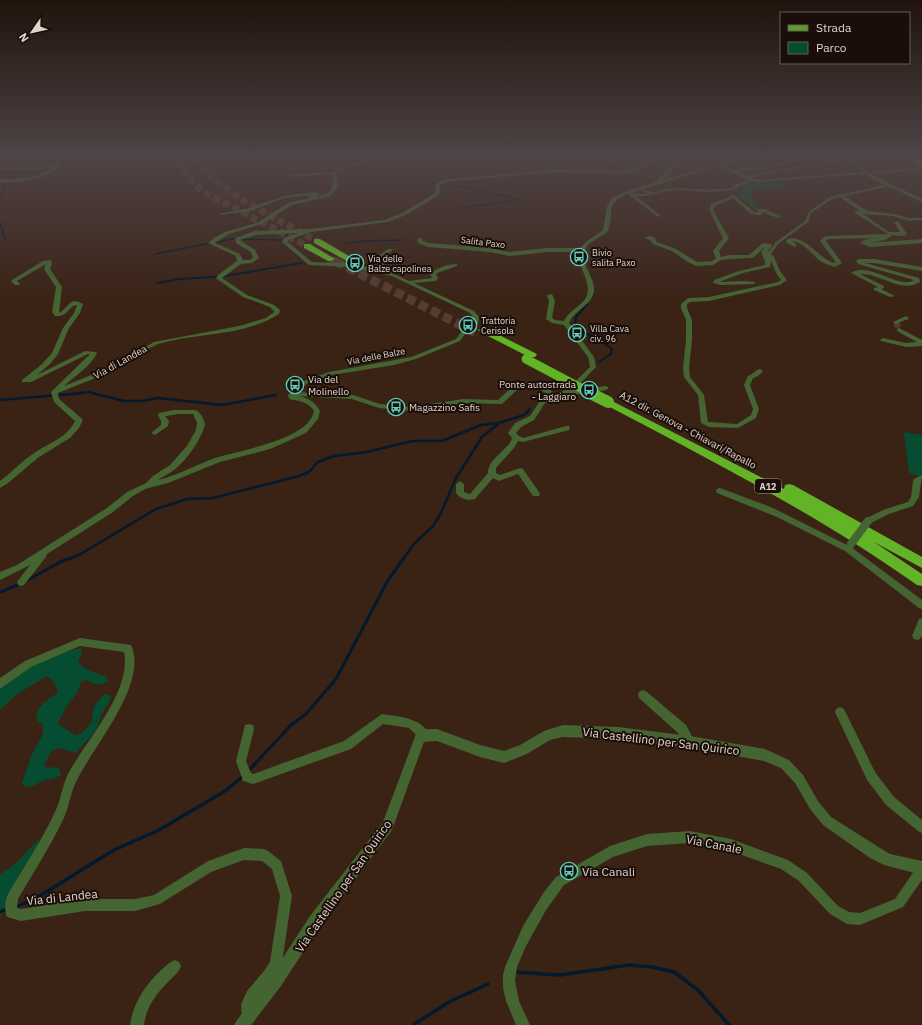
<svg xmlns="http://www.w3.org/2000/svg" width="922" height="1025" font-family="'IBM Plex Sans',sans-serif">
  <rect width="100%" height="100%" fill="#3a2215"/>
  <path fill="#064c31" d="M 777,181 L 784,189 L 757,188 L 756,191 L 751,194 L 750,198 L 760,208 L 755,210 L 740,196 L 744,184 Z
    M 904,432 L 922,435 L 922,477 L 909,473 Z
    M 81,648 L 82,652 L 78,662 C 85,670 95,673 105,676 L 108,680 C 100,687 96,685 87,680 L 81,682 L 77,693 L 68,704 L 58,723 L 61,726 L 75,735 L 82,733 L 92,722 C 92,708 95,703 105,694 L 110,695 L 111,700 L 103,711 L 96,730 L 76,753 L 59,748 L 52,751 L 44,764 L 47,768 L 54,767 L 59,769 L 61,775 C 55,779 51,778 45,780 C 38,783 33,787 26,787 L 22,783 L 32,754 L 43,734 L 43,723 L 37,723 C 34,705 47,702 58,692 C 56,685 53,680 47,676 L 17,694 L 0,710 L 0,688 L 30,666 L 62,652 Z
    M 39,839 L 39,846 L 20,873 L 0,917 L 0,874 L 13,866 Z"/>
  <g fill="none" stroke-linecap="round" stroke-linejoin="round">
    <path stroke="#02192e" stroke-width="1.5" d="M 53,166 L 55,164 L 54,157
      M 0,172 L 34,172 L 52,167
      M 9,179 L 26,173
      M 432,184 L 471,188 L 521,200
      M 0,196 L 5,189 L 6,182
      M 460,208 L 517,200
      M 0,222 L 5,239
      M 344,244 L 363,241 L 401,240
      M 155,254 L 233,239 L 281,240"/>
    <path stroke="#02192e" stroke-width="2" d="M 157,283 L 180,279 L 225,276 L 302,263
      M 587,304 L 576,317 L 575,327 L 604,343 L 612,349 L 611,354 L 599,362
      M 74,394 L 89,392 L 96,394"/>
    <path stroke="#02192e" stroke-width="2.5" d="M 92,393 L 124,401 L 142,401 L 158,398 L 222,405 L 276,395
      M 0,400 L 83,393
      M 69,559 L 79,555 L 156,509 L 187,499 L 213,498 L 299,476 L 309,472 L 318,462 L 334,456 L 367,452 L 412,441 L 442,441 L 481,425 L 499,423 L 524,415 L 530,409
      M 403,559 L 414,544 L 433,526 L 441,513 L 456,478 L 482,437 L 499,423"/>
    <path stroke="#02192e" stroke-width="3" d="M 26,581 L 60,562 L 71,558
      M 0,592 L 20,584
      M 253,766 L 291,725 L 306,714 L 336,679 L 388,580 L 404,558"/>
    <path stroke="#02192e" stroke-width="3.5" d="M 248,771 L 254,765
      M 16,907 L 38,897 L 114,850 L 159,830 L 225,791 L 243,776
      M 0,912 L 7,909
      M 515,972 L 560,975 L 629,965 L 652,967 L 674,972 L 698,990 L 729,1025
      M 413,1025 L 449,1002 L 488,984"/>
    <path stroke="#543d30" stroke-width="6" stroke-dasharray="6 3" stroke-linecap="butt" d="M 896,322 L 899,330"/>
    <path stroke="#543d30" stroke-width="7" stroke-dasharray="7 3.5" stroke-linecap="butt" d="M 193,159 C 228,196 272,217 317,241
      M 177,161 L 191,180 L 202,191 L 307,246
      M 331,259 L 337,262
      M 350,259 L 356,262"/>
    <path stroke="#543d30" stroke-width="9" stroke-dasharray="9 4.5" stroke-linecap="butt" d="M 335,261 L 478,334
      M 354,261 L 372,271"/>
    <path fill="#446432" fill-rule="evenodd" d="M 888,184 L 890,185 L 889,186 L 832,199 L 811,213 L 808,222 L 778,244 L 770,255 L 767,254 L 776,242 L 805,221 L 809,212 L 830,197 Z
      M 639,187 L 651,192 L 652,193 L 649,194 L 638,189 L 637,188 Z"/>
    <path fill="#446432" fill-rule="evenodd" d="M 378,157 L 384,157 L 344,169 L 336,173 L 338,185 L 335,191 L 331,196 L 292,205 L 262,224 L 229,234 L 215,243 L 240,254 L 243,260 L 249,260 L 253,258 L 251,252 L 236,243 L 235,238 L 255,231 L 310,229 L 385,220 L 404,212 L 435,193 L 436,190 L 434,185 L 443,180 L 457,178 L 550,170 L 544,160 L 546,159 L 554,170 L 628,171 L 630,170 L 603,159 L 583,158 L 581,157 L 604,157 L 634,168 L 642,165 L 625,157 L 631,157 L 645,163 L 659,157 L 664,157 L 629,173 L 553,172 L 446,182 L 439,186 L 440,190 L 439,195 L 408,214 L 388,222 L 311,232 L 288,240 L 288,242 L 312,262 L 349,263 L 386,272 L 381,268 L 374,259 L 388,249 L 392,249 L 392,251 L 380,259 L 385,266 L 392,271 L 392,273 L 409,281 L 432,278 L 430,274 C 435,268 449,264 457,264 L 457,266 L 437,273 L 436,274 L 438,278 L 436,281 L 414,283 L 474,311 L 479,317 L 478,324 L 465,334 L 460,341 L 416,359 L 394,365 L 332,375 L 306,384 L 297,391 L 297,392 L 353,395 L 380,404 L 411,407 L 463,399 L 498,400 C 510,388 522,377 540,384 C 546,386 551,391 556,394 L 569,388 L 590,367 L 588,357 L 564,325 L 552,323 L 546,319 L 549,301 L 547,295 L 552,294 L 555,301 L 552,318 L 555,320 L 564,321 C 569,310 584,305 587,295 C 592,280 576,267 579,252 L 547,252 L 510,256 L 490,252 L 428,247 L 418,243 L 417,239 L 422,238 L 423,241 L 429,243 L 490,248 L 510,252 L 547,248 L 580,248 L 586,242 L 603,230 L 607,207 L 612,198 L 626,191 L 656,182 L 671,164 L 680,157 L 684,157 L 663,180 L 740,157 L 746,157 L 723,165 L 734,170 L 775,163 L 765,157 C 772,157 776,162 782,162 C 797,161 811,156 826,157 L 738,172 L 747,176 L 846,157 L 922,159 L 922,161 L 851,159 L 868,172 L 922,168 L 922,170 L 871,174 L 922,199 L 922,202 L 872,179 L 866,174 L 757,182 L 752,181 L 740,186 L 734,190 L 708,192 L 683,190 L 667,191 L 644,196 L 636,196 L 660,215 L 660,216 L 658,217 L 629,195 L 629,193 C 602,205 616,210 608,231 C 601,238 590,240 586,248 C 577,264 599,279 593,295 C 588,307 574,311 569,323 L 594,357 L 596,367 L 574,390 L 606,386 L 609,388 L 606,390 L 565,396 L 545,403 L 534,420 L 521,427 L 516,433 L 519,436 L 523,438 L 566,426 L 569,426 L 570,428 L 569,430 L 523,442 L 518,441 L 514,448 L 496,468 L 496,473 L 500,475 L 520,468 L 523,469 L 539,492 L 540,494 L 539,496 L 533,496 L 518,474 L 499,481 L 493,478 L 475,499 C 468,501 460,499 456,493 L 456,484 L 460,481 L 464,484 L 464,492 L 470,494 L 488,473 C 488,460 504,452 511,441 L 512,438 L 508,433 L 515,423 L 530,416 L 541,399 L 550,396 L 535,386 L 526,386 L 518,389 L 502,404 L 500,404 L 463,403 L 411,411 L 379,408 L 352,399 L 298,396 C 309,398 315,402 320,411 L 318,419 L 306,433 L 270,449 L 220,462 L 168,483 L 145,489 L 133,496 L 113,512 L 47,554 L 46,557 L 24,585 L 21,586 L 18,585 L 17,582 L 30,565 L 0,580 L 0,572 L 17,565 L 107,508 L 127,492 L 146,483 L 153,476 L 170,465 L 187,446 L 196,430 L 197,423 L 193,414 L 178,414 L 166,416 L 165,416 L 169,421 L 168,426 L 155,435 L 151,433 L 161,425 L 161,421 L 158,415 L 159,413 L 174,410 L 195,410 C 200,411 204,419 205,424 C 202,439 186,461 174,470 C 169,474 163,476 158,480 C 178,475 196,465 215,458 C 239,450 309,440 314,411 C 308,401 298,401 289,399 L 288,395 L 290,393 L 291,388 L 301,382 L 329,372 L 411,357 L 456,339 L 461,332 L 473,322 L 473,317 L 470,313 L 392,276 L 349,267 L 309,265 L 282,242 L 284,238 L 299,233 L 256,235 L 240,240 L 255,250 L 259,258 L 252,263 L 241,264 L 222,278 L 247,295 L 274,305 L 280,310 L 279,314 C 243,337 198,332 158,344 L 146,350 L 103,375 L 58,393 L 59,399 L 81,418 L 83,420 L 79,428 L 70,438 L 39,457 L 8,483 L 0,488 L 0,481 C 12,472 22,461 34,453 C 49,443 67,438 75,421 L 54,402 L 51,392 L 90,354 L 88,354 L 31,382 L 22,382 L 22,380 L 41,365 L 52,353 L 63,328 L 74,313 L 77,305 C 68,306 69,317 55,316 L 52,312 L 56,287 L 44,269 L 46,264 L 17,281 L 20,284 L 19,285 L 15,285 L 11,281 L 12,280 L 43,261 L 51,260 L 52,264 L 50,269 L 62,287 L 59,313 C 69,308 69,296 83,304 L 80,313 L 69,328 L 58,354 L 50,364 L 37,375 L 85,351 L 96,352 L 97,353 C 90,367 75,376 64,386 L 99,372 L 154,342 L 239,326 L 266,318 L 274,312 L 274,311 L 270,307 L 243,297 L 217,279 L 216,278 L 218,275 L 237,261 L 236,256 L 208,243 L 214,238 L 225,232 L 259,222 L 288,203 L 309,198 L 309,196 L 312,195 L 285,198 L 249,211 L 221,215 L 219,214 L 246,209 L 284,196 L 315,192 L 320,194 L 316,197 C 330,194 336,190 332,174 L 289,177 L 287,176 L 289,175 L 333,172 L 340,167 ZM 845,160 L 863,172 L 757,180 L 751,178 L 783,170 L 785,171 ZM 719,166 L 748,180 L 736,184 L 733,188 L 708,190 L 683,188 L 667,189 L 644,194 L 631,193 Z
      M 59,165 L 61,165 L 61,167 L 31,170 L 0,169 L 0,167 L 31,168 Z
      M 838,194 L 842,194 L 867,211 L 894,214 L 908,218 L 922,218 L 922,220 L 908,221 L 893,216 L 863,214 L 889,232 L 900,232 L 894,222 L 898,221 L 907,234 L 904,236 L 890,235 L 892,236 L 885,240 L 868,243 L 922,239 L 922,243 L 870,247 L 860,243 L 867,239 L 879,238 L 828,239 L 826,241 L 842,263 L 835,267 C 830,265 825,264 820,261 C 812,254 803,242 792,241 L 797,245 L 794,247 L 787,243 L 786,240 C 802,231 819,259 834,263 L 836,262 L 835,261 L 820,241 L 825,236 L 888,234 L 855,213 L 855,211 L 860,211 L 838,196 Z
      M 734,195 L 754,212 L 758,212 L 758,209 L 765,209 L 782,217 L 778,218 L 762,212 L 762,214 L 760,215 L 751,214 L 733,198 L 715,206 L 713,210 L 729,238 L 719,251 L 721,257 L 729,255 L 749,255 L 763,243 L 771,244 L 772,246 L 768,251 L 774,257 L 780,271 L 787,280 L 780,285 L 709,301 L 690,302 L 687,304 L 687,308 L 692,320 L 692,340 L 689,368 L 690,377 L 704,395 L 708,422 L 737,424 L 751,415 L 753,409 L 744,385 L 748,376 C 753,374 756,370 760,369 L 763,371 L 758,376 L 753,378 L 750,385 L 759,409 L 756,418 L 738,428 L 709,427 L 701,423 L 698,395 L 684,377 L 683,368 L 686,340 L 686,320 L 681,308 L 681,304 L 688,298 L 709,297 L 778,282 L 781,280 C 774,271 774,266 769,257 L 771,261 L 770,267 L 743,273 L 719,282 L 744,281 L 755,282 L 755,284 L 721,285 L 713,283 L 714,280 L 739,271 L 765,265 L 765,261 L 761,252 L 766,246 L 754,257 L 751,258 L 729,259 L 721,260 L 713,265 L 696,266 L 688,262 L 672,251 L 653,244 L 650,240 L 645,238 L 648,236 L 654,237 L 657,242 L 676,249 L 697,262 L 712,261 L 716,259 L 713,251 L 723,238 L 709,210 L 711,204 Z
      M 859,259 L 874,259 L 922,267 L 922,271 L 874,263 L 865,263 L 919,278 L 920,282 C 901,294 880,273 860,274 L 884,286 L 884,288 L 881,289 L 895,296 L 890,297 L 874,290 L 874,288 L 878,287 L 851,273 C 870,261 898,290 914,280 L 858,264 L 856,261 Z
      M 906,316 L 909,318 L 908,319 L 896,324 L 893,322 Z
      M 899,328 L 922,340 L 922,346 L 906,347 L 881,341 L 880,340 L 883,338 L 906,343 L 917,342 L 897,331 L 897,329 Z
      M 922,475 L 919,497 L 913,506 L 889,514 L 871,523 L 865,523 L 864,521 L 865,519 L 883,510 L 908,502 L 911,497 L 913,481 L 914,479 Z
      M 720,488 L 773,508 L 851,547 L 922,600 L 922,609 L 919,608 L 845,551 L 777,517 L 717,493 L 716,491 L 717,489 Z
      M 922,618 L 922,635 L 920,639 L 917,640 L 914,639 L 912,636 L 919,619 Z
      M 80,638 L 131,645 C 149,684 92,748 76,782 C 70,794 69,808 63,820 C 50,847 33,873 18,899 L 17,908 L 21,909 L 85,899 L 135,899 L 154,895 L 208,861 L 244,848 L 264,849 L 268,851 L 281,861 L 292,896 L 282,963 L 274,981 L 257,1001 L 255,1005 L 256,1017 L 254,1022 L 249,1024 L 244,1022 L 242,1017 L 241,1005 L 243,1000 L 247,991 L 264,971 L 270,962 L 280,896 L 272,869 L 262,861 L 244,860 L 211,872 L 160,904 L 135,911 L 85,911 L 21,921 L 7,917 C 4,910 5,901 8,894 C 24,867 42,840 55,812 C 61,800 62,786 68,774 C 86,740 132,692 124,652 L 80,646 L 31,667 L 0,689 L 0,678 L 25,661 Z
      M 643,690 L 647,692 L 686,725 L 695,742 L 694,746 L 690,747 L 686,746 L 678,733 L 639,698 L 638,695 L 639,692 Z
      M 840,707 L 844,709 L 875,772 L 894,797 L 922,820 L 922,833 L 918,831 L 886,805 L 867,780 L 835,712 L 836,709 Z
      M 382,714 C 399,717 422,717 430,736 L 429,740 L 425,741 L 421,740 L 409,728 L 383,724 L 351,749 L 253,784 L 243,781 L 236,761 L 245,725 L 249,724 L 253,725 L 254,729 L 246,761 L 251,773 L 253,774 L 344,741 Z
      M 690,831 L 731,839 L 788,860 L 807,873 L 838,906 L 849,912 L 860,913 L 895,899 L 914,871 L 917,864 L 921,862 L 922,880 L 903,907 L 860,925 L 847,924 L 830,914 L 799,881 L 781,869 L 731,851 L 690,843 L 647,846 L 613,857 L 564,885 L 546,910 L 525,948 L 517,967 L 515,981 L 519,1001 L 530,1025 L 516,1025 L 506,1001 L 503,988 L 503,975 L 505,967 L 523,926 L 544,892 L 556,877 L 610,846 L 647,834 Z
      M 175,960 L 179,962 L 181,966 C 179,972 174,976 169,981 C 156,994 146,1007 144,1025 L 130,1025 C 133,1003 145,986 160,971 C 165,967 169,962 175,960 Z"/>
    <path fill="#446432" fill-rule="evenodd" d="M 58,157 L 62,157 C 59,180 19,182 0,183 L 0,179 C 18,179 53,179 58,157 Z
      M 563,725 L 618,727 L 690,736 L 765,749 L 789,760 L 803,775 L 818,801 L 831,817 L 880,848 L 890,854 L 922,861 L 922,875 L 884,865 L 870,858 L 823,825 L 810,809 L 795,783 L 781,768 L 764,761 L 690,748 L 618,739 L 563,737 L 550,740 L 527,754 L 504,763 L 480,757 L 437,741 L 424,742 L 392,830 L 320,926 L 281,986 L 251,1025 L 234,1025 L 237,1020 L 271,976 L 310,916 L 383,822 L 416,734 L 426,729 L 437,729 L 480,745 L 504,751 L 520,745 L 544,731 Z"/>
    <path fill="#5a9d2d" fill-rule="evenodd" d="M 908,157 L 914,157 L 922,163 L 922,168 Z"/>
    <path fill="#62b426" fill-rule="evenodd" d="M 173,157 L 179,157 L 179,162 L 175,162 Z
      M 189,157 L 195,157 L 196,159 L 191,160 Z
      M 314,239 L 320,239 L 354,259 L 350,261 L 347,261 L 314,243 Z
      M 304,244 L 310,244 L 335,259 L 331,261 L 328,261 L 304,248 Z
      M 483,327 L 535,353 L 537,355 L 535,357 L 529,357 L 480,332 L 478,330 Z
      M 608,399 L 784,489 L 785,485 L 789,484 L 793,485 L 922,557 L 922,568 L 874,542 L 922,574 L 922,586 L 917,585 C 818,515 711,460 604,404 L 603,402 L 604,400 Z"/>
    <path stroke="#446432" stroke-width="8" d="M 851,544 L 868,521"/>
    <path stroke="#62b426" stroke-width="9" d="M 526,359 L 592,394"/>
    <path stroke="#62b426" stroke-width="12" d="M 590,393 L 608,402"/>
  </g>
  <linearGradient id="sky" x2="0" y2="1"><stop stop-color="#20130c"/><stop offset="0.52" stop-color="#4f4446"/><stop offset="1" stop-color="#4f4446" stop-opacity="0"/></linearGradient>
  <rect width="922" height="300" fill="url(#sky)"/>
  <defs>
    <symbol id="bus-ring" viewBox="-11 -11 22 22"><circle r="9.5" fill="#190e09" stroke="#5dceb9" stroke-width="1.5"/><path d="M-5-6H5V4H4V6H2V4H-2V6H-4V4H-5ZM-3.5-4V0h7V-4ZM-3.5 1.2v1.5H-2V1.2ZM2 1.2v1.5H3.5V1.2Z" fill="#5dceb9"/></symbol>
  </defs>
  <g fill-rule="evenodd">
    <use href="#bus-ring" x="569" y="247" width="20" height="20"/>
    <use href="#bus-ring" x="345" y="253" width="20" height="20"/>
    <use href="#bus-ring" x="458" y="315" width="20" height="20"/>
    <use href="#bus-ring" x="567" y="323" width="20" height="20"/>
    <use href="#bus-ring" x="285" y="375" width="20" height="20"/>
    <use href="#bus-ring" x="579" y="380" width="20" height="20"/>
    <use href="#bus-ring" x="386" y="397" width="20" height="20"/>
    <use href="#bus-ring" x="559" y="861" width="20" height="20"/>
  </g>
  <g text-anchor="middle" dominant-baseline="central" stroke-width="4" stroke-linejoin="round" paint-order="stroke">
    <g font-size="9" fill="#e4d3cb" stroke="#190e09">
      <text transform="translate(483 242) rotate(7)">Salita Paxo</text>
      <text transform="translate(376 356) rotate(-11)">Via delle Balze</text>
    </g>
    <g font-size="9" fill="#e4d3cb" stroke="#190e09" text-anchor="start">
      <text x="592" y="252">Bivio<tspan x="592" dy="10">salita Paxo</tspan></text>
      <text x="368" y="258">Via delle<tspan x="368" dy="10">Balze capolinea</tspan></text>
      <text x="481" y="320">Trattoria<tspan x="481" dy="10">Cerisola</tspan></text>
      <text x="590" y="328">Villa Cava<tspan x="590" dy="10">civ. 96</tspan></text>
    </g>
    <rect fill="#190e09" stroke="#a79891" stroke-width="1" x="755" y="479" width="26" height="14" rx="3"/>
    <g font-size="9" font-weight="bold" fill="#e4d3cb">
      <text x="768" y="486">A12</text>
    </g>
    <g font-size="10" fill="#e4d3cb" stroke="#190e09">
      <text transform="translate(120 362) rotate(-29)">Via di Landea</text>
      <text transform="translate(688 430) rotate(28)">A12 dir. Genova - Chiavari/Rapallo</text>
    </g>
    <g font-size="10" fill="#e4d3cb" stroke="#190e09" text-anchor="start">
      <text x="308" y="379">Via del<tspan x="308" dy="12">Molinello</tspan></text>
      <text x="576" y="384" text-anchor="end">Ponte autostrada<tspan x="576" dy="12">- Laggiaro</tspan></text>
      <text x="409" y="407">Magazzino Safis</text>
    </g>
    <g font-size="12" fill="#e4d3cb" stroke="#190e09">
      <text transform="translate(661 741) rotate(7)">Via Castellino per San Quirico</text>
      <text transform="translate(714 844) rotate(11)">Via Canale</text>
      <text transform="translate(343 886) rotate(-55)">Via Castellino per San Quirico</text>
      <text transform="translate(62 897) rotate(-6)">Via di Landea</text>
    </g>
    <g font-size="12" fill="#e4d3cb" stroke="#190e09" text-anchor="start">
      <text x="582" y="871">Via Canali</text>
    </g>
  </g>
  <rect x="780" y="12" width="130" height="52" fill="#190e09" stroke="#6a5d57"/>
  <rect x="788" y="25" width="20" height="6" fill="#5a9d2d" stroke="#6a5d57"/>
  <text x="816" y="32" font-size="12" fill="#e4d3cb">Strada</text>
  <rect x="788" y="42" width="20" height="12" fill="#064c31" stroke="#6a5d57"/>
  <text x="816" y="52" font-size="12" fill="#e4d3cb">Parco</text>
  <g transform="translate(32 32) rotate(236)" stroke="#190e09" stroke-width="3" paint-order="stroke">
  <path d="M0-3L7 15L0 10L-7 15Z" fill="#e4d3cb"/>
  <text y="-6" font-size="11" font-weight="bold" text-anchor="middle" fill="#e4d3cb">N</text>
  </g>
</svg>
